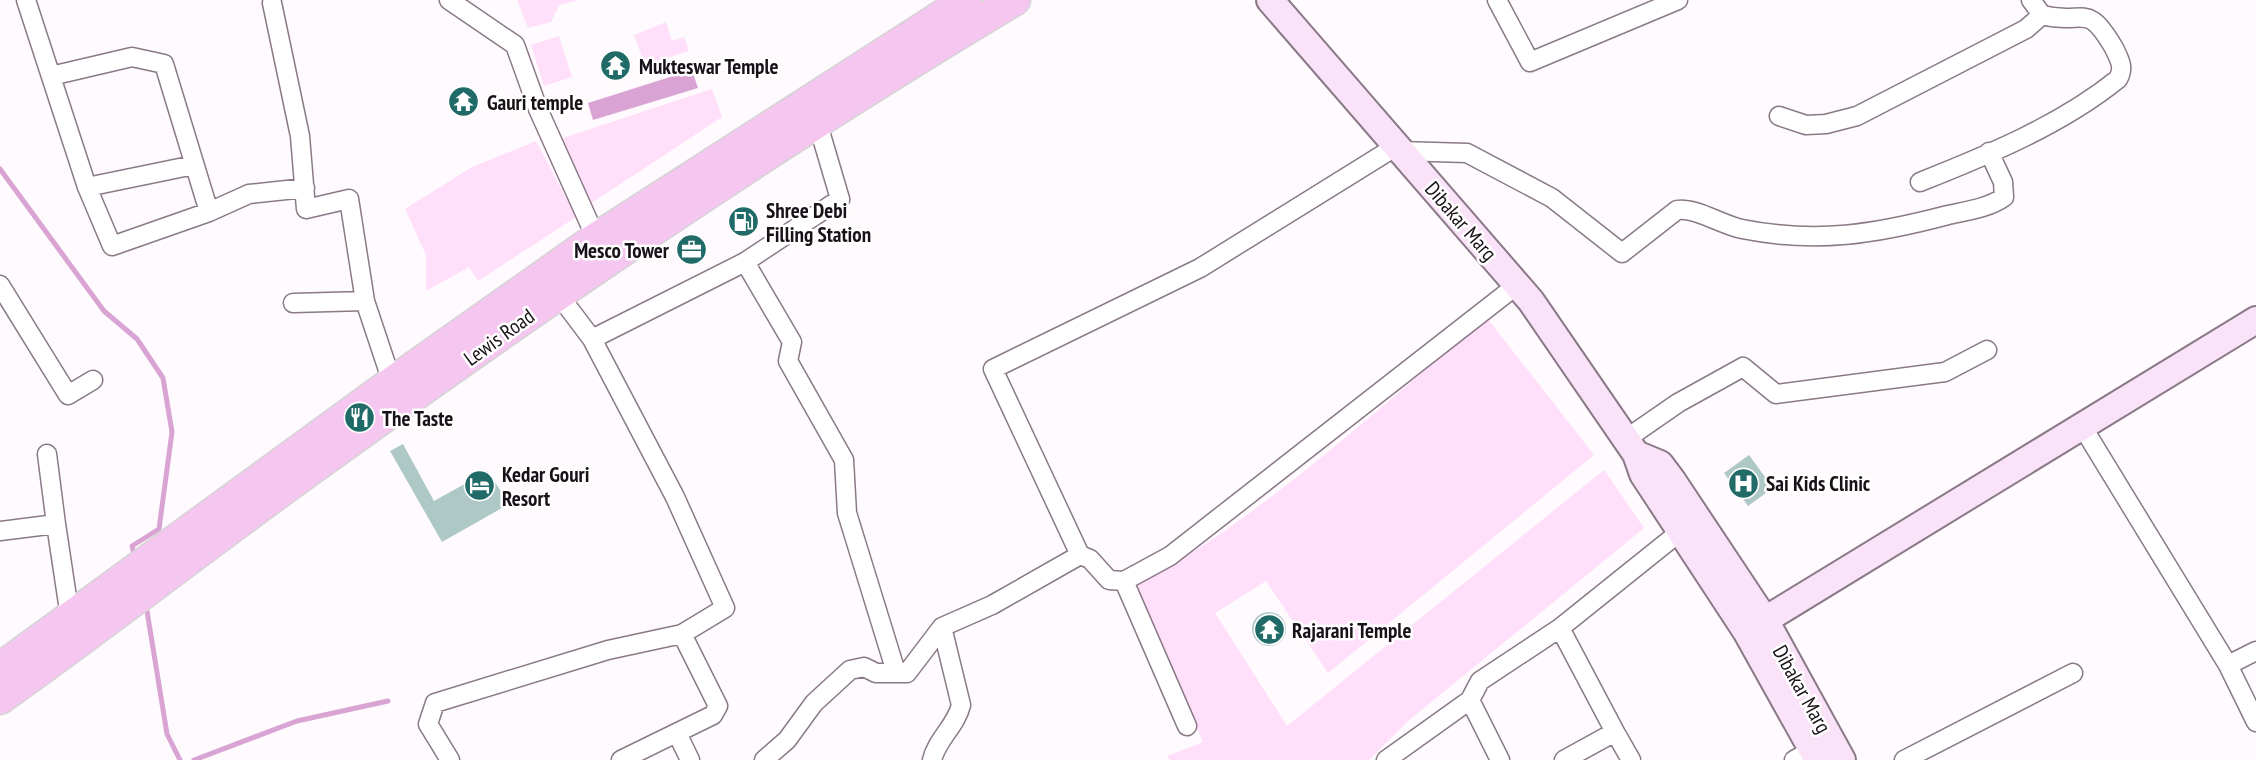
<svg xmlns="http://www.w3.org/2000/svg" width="2256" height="760" font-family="'PT Sans Narrow',sans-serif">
  <rect width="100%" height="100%" fill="#fefafd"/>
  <path fill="#ffdffa" d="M 517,0 L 579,0 L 559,5 L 551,22 L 528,28 Z
    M 666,22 L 672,41 L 684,37 L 689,51 L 645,65 L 634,35 Z
    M 559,36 L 572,77 L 544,86 L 531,45 Z
    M 712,89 L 722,117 L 590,204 L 563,138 Z
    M 536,141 L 576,217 L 478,281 L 469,267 L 426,291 L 426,255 L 405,209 L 472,167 Z
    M 1487,318 L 1594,455 L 1328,673 L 1266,581 L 1215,613 L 1287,726 L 1604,470 L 1644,528 L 1408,721 L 1369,760 L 1170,760 L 1167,756 L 1203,742 L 1136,585 C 1259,521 1379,407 1487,318 Z"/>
  <path fill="#d9a4d3" d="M 692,70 L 698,88 L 593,120 L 588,103 Z"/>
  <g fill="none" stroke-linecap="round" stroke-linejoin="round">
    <path stroke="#d9a4d3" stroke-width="5" d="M 0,169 L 104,311 L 137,339 L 163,378 L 172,432 L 159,529 L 132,546 L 135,558
      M 146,605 L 167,734 L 180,760
      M 194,760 L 297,721 L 388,701"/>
  </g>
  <path fill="#aec8c6" d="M 403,444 L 434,501 L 488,471 L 509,504 L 442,542 L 390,451 Z
    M 1749,455 L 1773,488 L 1748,506 L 1724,473 Z
    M1252 629a17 17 0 1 1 34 0a17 17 0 1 1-34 0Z"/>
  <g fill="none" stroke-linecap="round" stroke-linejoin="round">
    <defs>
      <path id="street" d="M 26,0 L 87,187
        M 449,0 L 515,45 L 538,109 L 596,238
        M 1497,0 L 1530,62 L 1678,0
        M 272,3 L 300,136 L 306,209 L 349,199 L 365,301 L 392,382 L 397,385
        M 51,76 L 132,57 L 164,64 L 209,212 L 249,194 L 305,188
        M 1779,116 L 1806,125 L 1826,124 L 1857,116 L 2026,29 L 2042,15
        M 1400,151 L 1467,153 L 1552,198 L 1622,253 L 1677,210 C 1695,207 1722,225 1742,229 C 1817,244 1876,234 1948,215 C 1966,211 1989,208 2004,197 L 2003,182 L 1989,152
        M 194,165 L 87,187 L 112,246 L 209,212
        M 1920,182 C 1988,155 2061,125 2118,79 C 2125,67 2119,59 2114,48 C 2086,0 2085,26 2042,15 L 2031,0
        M 745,262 L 792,342 L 788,361 L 844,460 L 847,513 L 896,672
        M 0,285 L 68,395 L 93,380
        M 558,294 L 592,339
        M 293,303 L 365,301
        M 2082,426 L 2228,665 L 2256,722
        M 1626,439 L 1678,403 L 1743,367 L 1776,394 L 1945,372 L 1987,350
        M 47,454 L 56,524
        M 0,531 L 56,524 L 70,617
        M 1124,581 L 1170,556 L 1517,285
        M 1560,628 L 1615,732
        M 682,634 L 725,608 L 675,497 L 592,339 L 745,262 L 840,199 L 817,121
        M 2228,665 L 2256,651
        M 1470,700 L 1500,760
        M 1187,726 L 1124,581 L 1109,580 L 1090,559 L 1080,555 L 993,369 L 1200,268 L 1395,147
        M 677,733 L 690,760
        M 450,760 L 428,724 L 435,703 L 608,650 L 682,634 L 718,706 L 713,715 L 621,760
        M 764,760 L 787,740 L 814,703 L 850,670 L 864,667 L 876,673 L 907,673 L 942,627 L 992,605 L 1080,555
        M 932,760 C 937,739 956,726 961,705 L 942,627
        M 1386,760 L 1470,700 L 1480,681 L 1560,628 L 1681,531
        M 1564,760 L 1615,732 L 1631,760
        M 1794,760 L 1812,750
        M 1904,760 L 2073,673"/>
      <path id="secondary" d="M 1270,0 L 1531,301 L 1636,454 L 1643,474 L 1746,631 L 1818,760
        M 1636,454 L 1660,464 L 1672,480 L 1765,620 L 1842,760
        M 1765,620 L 2256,320"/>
      <path id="primary" d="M 0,668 L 392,382 L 596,238 L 966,0
        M 0,699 C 100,628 196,553 294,482 C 528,312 767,148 1015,0"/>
    </defs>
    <use href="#street" stroke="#8a7987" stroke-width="21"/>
    <use href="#secondary" stroke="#8a7987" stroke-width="30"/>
    <use href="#primary" stroke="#d5d4d5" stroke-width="33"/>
    <use href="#street" stroke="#fff" stroke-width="18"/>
    <use href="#secondary" stroke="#fae3f8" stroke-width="26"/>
    <use href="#primary" stroke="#f5c7f0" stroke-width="30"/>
  </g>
  <defs>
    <symbol id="temple-disc" viewBox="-11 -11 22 22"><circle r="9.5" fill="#206b67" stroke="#fff"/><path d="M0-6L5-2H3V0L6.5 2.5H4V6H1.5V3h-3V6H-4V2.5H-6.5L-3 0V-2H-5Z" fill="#fff"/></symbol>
    <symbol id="fuel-disc" viewBox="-11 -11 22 22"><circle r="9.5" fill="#206b67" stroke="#fff"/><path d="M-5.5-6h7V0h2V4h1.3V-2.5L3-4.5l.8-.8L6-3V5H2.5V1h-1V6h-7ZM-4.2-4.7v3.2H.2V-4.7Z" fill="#fff"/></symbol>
    <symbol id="office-disc" viewBox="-11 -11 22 22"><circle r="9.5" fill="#206b67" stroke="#fff"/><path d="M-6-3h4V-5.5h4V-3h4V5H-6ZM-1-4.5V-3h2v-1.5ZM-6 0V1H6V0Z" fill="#fff"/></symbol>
    <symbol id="restaurant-disc" viewBox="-11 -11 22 22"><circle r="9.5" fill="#206b67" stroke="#fff"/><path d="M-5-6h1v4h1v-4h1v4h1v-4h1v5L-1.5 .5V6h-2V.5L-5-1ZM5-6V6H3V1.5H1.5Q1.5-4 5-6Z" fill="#fff"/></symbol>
    <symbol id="hospital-disc" viewBox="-11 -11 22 22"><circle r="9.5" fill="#206b67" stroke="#fff"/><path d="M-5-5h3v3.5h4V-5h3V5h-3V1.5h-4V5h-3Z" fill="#fff"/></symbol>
    <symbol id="hotel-disc" viewBox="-11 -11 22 22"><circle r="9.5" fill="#206b67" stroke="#fff"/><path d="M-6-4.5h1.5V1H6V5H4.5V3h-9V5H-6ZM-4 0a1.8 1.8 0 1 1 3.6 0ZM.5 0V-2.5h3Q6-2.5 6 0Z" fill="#fff"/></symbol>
  </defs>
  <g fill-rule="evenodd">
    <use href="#temple-disc" x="598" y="48" width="35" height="35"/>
    <use href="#temple-disc" x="446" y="84" width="35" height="35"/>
    <use href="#fuel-disc" x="726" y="204" width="35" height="35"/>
    <use href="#office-disc" x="674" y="232" width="35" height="35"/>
    <use href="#restaurant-disc" x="342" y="400" width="35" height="35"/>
    <use href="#hospital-disc" x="1726" y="466" width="35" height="35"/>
    <use href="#hotel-disc" x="462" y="468" width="35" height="35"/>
    <use href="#temple-disc" x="1252" y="612" width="35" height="35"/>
  </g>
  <g text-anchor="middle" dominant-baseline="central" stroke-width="5" stroke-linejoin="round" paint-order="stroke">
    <g font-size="21" font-weight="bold" fill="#181218" stroke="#fff" text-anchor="start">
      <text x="639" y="66">Mukteswar Temple</text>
      <text x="487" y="102">Gauri temple</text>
      <text x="766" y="210">Shree Debi<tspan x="766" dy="24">Filling Station</tspan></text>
      <text x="669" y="250" text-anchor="end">Mesco Tower</text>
      <text x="382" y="418">The Taste</text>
      <text x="502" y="474">Kedar Gouri<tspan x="502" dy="24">Resort</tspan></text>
      <text x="1766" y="483">Sai Kids Clinic</text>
      <text x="1292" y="630">Rajarani Temple</text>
    </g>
    <g font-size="21" fill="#181218" stroke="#fff">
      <text transform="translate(1461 221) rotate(49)">Dibakar Marg</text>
      <text transform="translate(499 337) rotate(-36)">Lewis Road</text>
      <text transform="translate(1802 689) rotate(61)">Dibakar Marg</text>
    </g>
  </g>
</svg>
